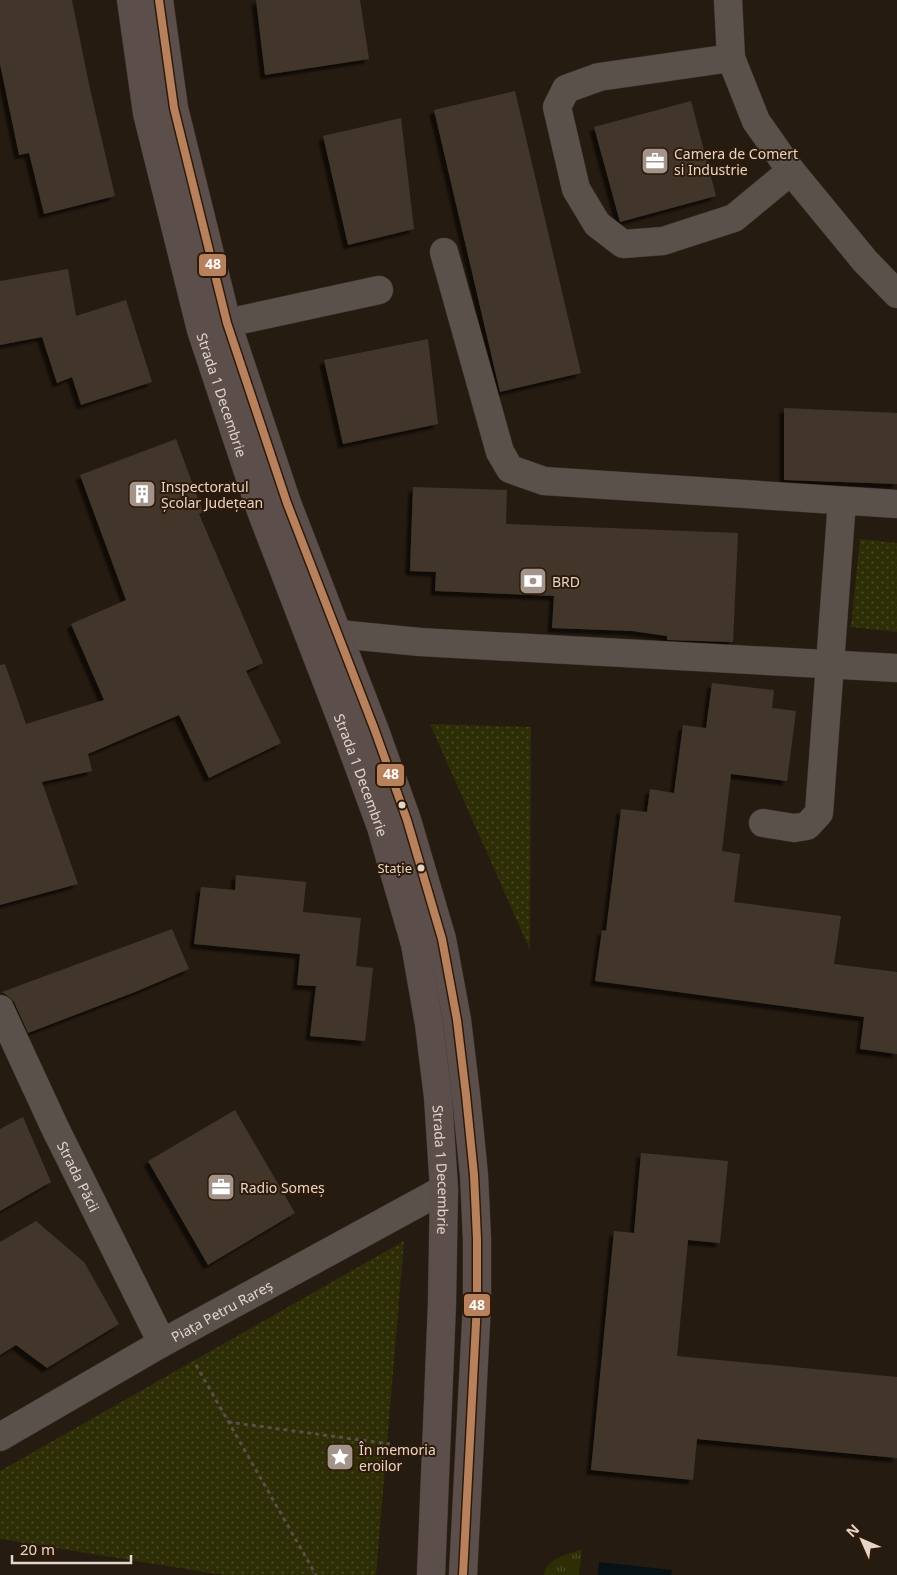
<svg xmlns="http://www.w3.org/2000/svg" width="897" height="1575" font-family="'Noto Sans',sans-serif">
  <defs>
    <pattern id="grass-tufts" width="24" height="20" patternUnits="userSpaceOnUse" patternTransform="scale(1.25)"><rect width="24" height="20" fill="#2d2d06"/><path d="M3 7l-1-3M5 7V3M7 7l1-3M15 17l-1-3M17 17v-4M19 17l1-3" fill="none" stroke="#4b4b29"/></pattern>
    <pattern id="park-dots" width="8" height="8" patternUnits="userSpaceOnUse" patternTransform="scale(1.25)"><rect width="8" height="8" fill="#2d2d06"/><path d="M2 2h.1M6 6h.1" fill="none" stroke="#4b4b29" stroke-width="1.8" stroke-linecap="round"/></pattern>
    <filter id="shadow"><feDropShadow dx="-4.5" dy="4.5" stdDeviation="1" flood-color="#0009"/></filter>
  </defs>
  <rect width="100%" height="100%" fill="#261b11"/>
  <path fill="url(#grass-tufts)" d="M 582,1549 L 579,1575 L 544,1575 C 546,1559 568,1554 582,1549 Z"/>
  <path fill="url(#park-dots)" d="M 860,539 L 897,543 L 897,632 L 851,627 Z
    M 430,724 L 531,727 L 530,950 Z
    M 404,1241 L 376,1575 L 223,1575 L 0,1539 L 0,1471 Z"/>
  <path fill="#061215" d="M 599,1562 L 672,1570 L 671,1575 L 598,1575 Z"/>
  <path fill="#42362b" filter="url(#shadow)" d="M 0,0 L 72,0 L 90,89 L 115,196 L 44,214 L 29,153 L 19,155 L 0,64 Z
    M 256,0 L 360,0 L 369,59 L 265,75 Z
    M 515,91 L 581,373 L 500,392 L 434,110 Z
    M 691,101 L 716,196 L 620,222 L 594,127 Z
    M 401,118 L 414,229 L 348,245 L 323,136 Z
    M 68,269 L 76,316 L 126,300 L 152,382 L 81,405 L 72,377 L 57,383 L 42,337 L 0,345 L 0,281 Z
    M 428,339 L 438,424 L 343,444 L 324,360 Z
    M 784,408 L 897,413 L 897,484 L 784,480 Z
    M 176,439 L 203,512 L 199,514 L 263,663 L 246,671 L 281,743 L 209,778 L 179,715 L 88,754 L 92,771 L 42,782 L 78,884 L 0,905 L 0,665 L 5,664 L 26,724 L 104,700 L 71,624 L 126,600 L 80,475 Z
    M 413,487 L 507,490 L 506,524 L 738,533 L 733,642 L 667,640 L 667,636 L 632,631 L 552,628 L 554,596 L 435,591 L 436,572 L 410,571 Z
    M 712,683 L 774,690 L 772,708 L 796,711 L 787,781 L 731,774 L 722,851 L 740,854 L 734,902 L 841,916 L 834,964 L 897,972 L 897,1054 L 860,1049 L 864,1017 L 595,981 L 602,930 L 606,931 L 621,809 L 647,812 L 650,789 L 674,793 L 683,725 L 706,728 Z
    M 236,875 L 306,882 L 303,912 L 361,918 L 356,966 L 373,968 L 365,1041 L 310,1036 L 316,986 L 297,985 L 300,954 L 194,944 L 201,887 L 235,890 Z
    M 172,929 L 189,969 L 135,992 L 28,1033 L 14,1002 L 9,997 L 2,992 Z
    M 235,1110 L 295,1213 L 208,1265 L 148,1161 Z
    M 23,1117 L 51,1182 L 0,1211 L 0,1129 Z
    M 641,1153 L 728,1161 L 720,1243 L 688,1240 L 677,1356 L 897,1377 L 897,1458 L 697,1439 L 693,1480 L 591,1470 L 614,1231 L 634,1233 Z
    M 36,1221 L 84,1262 L 119,1324 L 47,1368 L 16,1345 L 0,1355 L 0,1242 Z"/>
  <g fill="none" stroke-linecap="round" stroke-linejoin="round">
    <defs>
      <g id="minor">
        <path d="M 728,0 L 731,58 L 756,121 L 791,171 L 865,261 L 897,294"/>
        <path d="M 731,58 L 599,77 L 566,89 L 557,107 L 576,189 L 597,224 L 623,244 L 663,241 L 734,218 L 791,171"/>
        <path d="M 444,252 L 500,452 L 510,469 L 544,481 L 897,504"/>
        <path d="M 227,323 L 379,290"/>
        <path d="M 338,634 L 420,642 L 897,668"/>
        <path d="M 763,823 L 794,828 L 807,826 L 819,813 L 842,501"/>
        <path id="s1" d="M 0,1009 L 56,1130 L 162,1343"/>
        <path id="s2" d="M 0,1437 L 162,1343 L 444,1189"/>
      </g>
      <g id="major">
        <path id="s3" d="M 131,0 L 147,113 L 201,330 L 261,511 L 348,737 L 381,827 L 415,944 L 429,1024 L 438,1097 L 444,1189 L 442,1303 L 431,1575"/>
        <path d="M 159,0 L 174,108 L 227,323 L 287,503 L 374,728 L 407,820 L 442,939 L 457,1020 L 466,1095 L 474,1175 L 477,1239 L 477,1303 L 463,1575"/>
      </g>
    </defs>
    <use href="#minor" stroke="#3e342e" stroke-width="29"/>
    <use href="#major" stroke="#3e342e" stroke-width="29"/>
    <path stroke="#564e47" stroke-width="3" stroke-dasharray="4 4" stroke-linecap="butt" d="M 196,1365 L 316,1575
      M 228,1422 L 390,1444"/>
    <use href="#minor" stroke="#5a514a" stroke-width="28"/>
    <use href="#major" stroke="#5c4f4b" stroke-width="28"/>
    <defs>
      <path id="bus-1" d="M 159,0 L 174,108 L 227,323 L 287,503 L 374,728 L 407,820 L 442,939 L 457,1020 L 466,1095 L 474,1175 L 477,1239 L 477,1303 L 463,1575"/>
    </defs>
    <use href="#bus-1" stroke="#2f1a08" stroke-width="11"/>
    <use href="#bus-1" stroke="#b6815c" stroke-width="8"/>
  </g>
  <defs>
    <symbol id="office-square" viewBox="-11 -11 22 22"><rect x="-9" y="-9" width="18" height="18" rx="4" fill="#a2948a" stroke="#2f1a08"/><path d="M-6-3h4V-5.5h4V-3h4V5H-6ZM-1-4.5V-3h2v-1.5ZM-6 0V1H6V0Z" fill="#fff"/></symbol>
    <symbol id="building-square" viewBox="-11 -11 22 22"><rect x="-9" y="-9" width="18" height="18" rx="4" fill="#a2948a" stroke="#2f1a08"/><path d="M-4-6H4V6H1V3H-1V6H-4ZM-2.5-4.3h1.7v1.8h-1.7ZM.8-4.3h1.7v1.8H.8ZM-2.5-1h1.7V.8h-1.7ZM.8-1h1.7V.8H.8Z" fill="#fff"/></symbol>
    <symbol id="bank-square" viewBox="-11 -11 22 22"><rect x="-9" y="-9" width="18" height="18" rx="4" fill="#a2948a" stroke="#2f1a08"/><path d="M-6-4H6V4H-6ZM0-2.3a2.3 2.3 0 1 0 0 4.6a2.3 2.3 0 1 0 0-4.6Z" fill="#fff"/></symbol>
    <symbol id="sight-square" viewBox="-11 -11 22 22"><rect x="-9" y="-9" width="18" height="18" rx="4" fill="#a2948a" stroke="#2f1a08"/><path d="M0-6L1.8-2.2L6-1.7L2.9 1.2L3.7 5.4L0 3.3L-3.7 5.4L-2.9 1.2L-6-1.7L-1.8-2.2Z" fill="#fff"/></symbol>
  </defs>
  <g fill-rule="evenodd">
    <use href="#office-square" x="639" y="145" width="32" height="32"/>
    <use href="#building-square" x="126" y="478" width="32" height="32"/>
    <use href="#bank-square" x="517" y="565" width="32" height="32"/>
    <use href="#office-square" x="205" y="1171" width="32" height="32"/>
    <use href="#sight-square" x="324" y="1441" width="32" height="32"/>
  </g>
  <g fill="#e4d5cb" stroke="#2f1a08" stroke-width="2">
    <circle cx="402" cy="805" r="4.5"/>
    <circle cx="421" cy="868" r="4.5"/>
  </g>
  <g text-anchor="middle" dominant-baseline="central" stroke-width="4" stroke-linejoin="round" paint-order="stroke">
    <g font-size="13" fill="#e4d5cb" stroke="#2f1a08" text-anchor="end">
      <text x="412" y="868">Stație</text>
    </g>
    <g font-size="14" fill="#e4d5cb" stroke="#2f1a08" text-anchor="start">
      <text x="674" y="153">Camera de Comert<tspan x="674" dy="16">si Industrie</tspan></text>
      <text x="161" y="486">Inspectoratul<tspan x="161" dy="16">Școlar Județean</tspan></text>
      <text x="552" y="581">BRD</text>
      <text x="240" y="1187">Radio Someș</text>
      <text x="359" y="1449">În memoria<tspan x="359" dy="16">eroilor</tspan></text>
    </g>
    <g font-size="14" fill="#e4d5cb" stroke="#2f1a08">
      <text stroke="none"><textPath href="#s3" startOffset="406">Strada 1 Decembrie</textPath></text>
      <text stroke="none"><textPath href="#s3" startOffset="811">Strada 1 Decembrie</textPath></text>
      <text stroke="none"><textPath href="#s3" startOffset="1216">Strada 1 Decembrie</textPath></text>
      <text stroke="none"><textPath href="#s1" startOffset="185">Strada Păcii</textPath></text>
      <text stroke="none"><textPath href="#s2" startOffset="255">Piața Petru Rareș</textPath></text>
    </g>
  </g>
  <g stroke="#2f1a08" stroke-width="2">
    <rect x="198" y="253" width="29" height="24" rx="5" fill="#b6815c"/>
    <rect x="376" y="763" width="29" height="24" rx="5" fill="#b6815c"/>
    <rect x="463" y="1293" width="28" height="24" rx="5" fill="#b6815c"/>
  </g>
  <g font-size="14" text-anchor="middle" font-weight="bold" fill="#fff">
    <text x="213" y="269">48</text>
    <text x="391" y="779">48</text>
    <text x="477" y="1310">48</text>
  </g>
  <g transform="translate(862 1540) rotate(315)" stroke="#2f1a08" stroke-width="4" paint-order="stroke">
  <path d="M0-4L9 19L0 12L-9 19Z" fill="#e4d5cb"/>
  <text y="-8" font-size="14" font-weight="bold" text-anchor="middle" fill="#e4d5cb">N</text>
  </g>
  <path d="M12 1555v8h119v-8" fill="none" stroke="#e4d5cb" stroke-width="2.5"/>
  <text x="20" y="1555" font-size="15" fill="#e4d5cb" stroke="#2f1a08" stroke-width="4" paint-order="stroke">20 m</text>
</svg>
